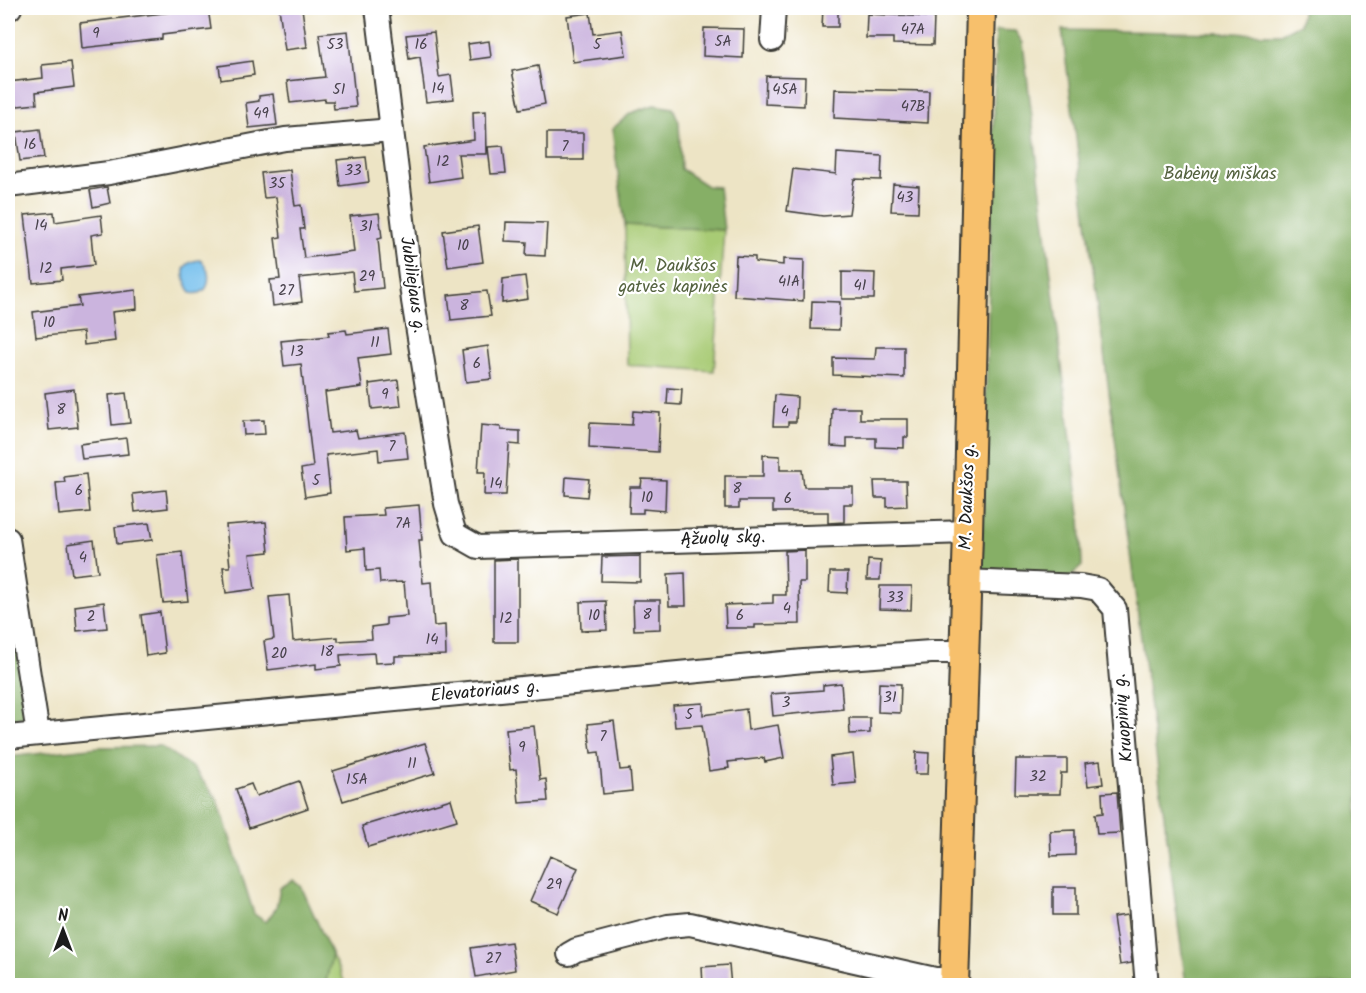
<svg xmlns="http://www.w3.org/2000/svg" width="1366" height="993" font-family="Kalam,sans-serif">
  <rect width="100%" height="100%" fill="#fff"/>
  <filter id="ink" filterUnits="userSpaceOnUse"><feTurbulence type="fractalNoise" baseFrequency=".0167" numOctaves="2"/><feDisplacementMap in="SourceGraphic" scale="12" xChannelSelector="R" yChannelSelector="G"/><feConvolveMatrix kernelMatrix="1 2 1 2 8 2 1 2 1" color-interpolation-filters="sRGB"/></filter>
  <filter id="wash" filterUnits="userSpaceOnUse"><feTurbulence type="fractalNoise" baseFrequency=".008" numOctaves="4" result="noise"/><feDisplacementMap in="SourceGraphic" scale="24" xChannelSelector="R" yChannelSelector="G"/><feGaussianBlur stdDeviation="1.35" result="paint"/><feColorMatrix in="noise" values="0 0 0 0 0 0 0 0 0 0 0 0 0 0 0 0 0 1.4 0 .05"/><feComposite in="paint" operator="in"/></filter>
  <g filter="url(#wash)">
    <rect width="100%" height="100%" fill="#ede4c5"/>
    <path fill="#a8cb74" stroke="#627448" stroke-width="1.5" d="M 625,225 L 724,230 L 714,371 L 627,365 Z
      M 332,955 L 346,985 L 325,986 Z"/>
    <path fill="#86af66" stroke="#516641" stroke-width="1.5" d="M 1303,8 L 1358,8 L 1358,985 L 1186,985 L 1062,30 L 1280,34 L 1300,24 Z
      M 996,30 L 1015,31 L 1023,43 L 1080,515 L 1082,566 L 1069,578 L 981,576 Z
      M 654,105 L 673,108 L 679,122 L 681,169 L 707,186 L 719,187 L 724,230 L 625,225 L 612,129 L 631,113 Z
      M 8,577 L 26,717 L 8,720 Z
      M 160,746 L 193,768 L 218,800 L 254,914 L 266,922 L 276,908 L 280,888 L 293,880 L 301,886 L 332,955 L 325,985 L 8,985 L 8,757 L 99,747 Z"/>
    <path fill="#74bfed" stroke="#486e84" stroke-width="1.5" d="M 200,260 C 214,270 211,298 191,293 C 182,278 178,262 200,260 Z"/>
    <g id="blocks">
      <path fill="#cbb4de" d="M 179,8 L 208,8 L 211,29 L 162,35 L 162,39 L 82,48 L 80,23 L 179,11 Z
        M 279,8 L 302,8 L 307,47 L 285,50 Z
        M 823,8 L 838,8 L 838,27 L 822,27 Z
        M 590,13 L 593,34 L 622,30 L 626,55 L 573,62 L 567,16 Z
        M 867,14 L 934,17 L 933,45 L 893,44 L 893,38 L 866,38 Z
        M 704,28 L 744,29 L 743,58 L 703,56 Z
        M 348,31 L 356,107 L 334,109 L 333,101 L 325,101 L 325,99 L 290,103 L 287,81 L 325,77 L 319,34 Z
        M 434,32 L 439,77 L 451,75 L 454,99 L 426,102 L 420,57 L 409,59 L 406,35 Z
        M 489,41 L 491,57 L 470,60 L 468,44 Z
        M 252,61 L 254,75 L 221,80 L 219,66 Z
        M 71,62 L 74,87 L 36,92 L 37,104 L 8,107 L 8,82 L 43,78 L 42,65 Z
        M 538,66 L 545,104 L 520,109 L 512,71 Z
        M 766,76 L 805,77 L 804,106 L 765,104 Z
        M 835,89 L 929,91 L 928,123 L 834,118 Z
        M 273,94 L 277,125 L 249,128 L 246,103 L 259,101 L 259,96 Z
        M 486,111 L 487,154 L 458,154 L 461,177 L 429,182 L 424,147 L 474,140 L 473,112 Z
        M 40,129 L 44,158 L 20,161 L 16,132 Z
        M 547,133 L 583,133 L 583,160 L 547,160 Z
        M 503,146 L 506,173 L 491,174 L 488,147 Z
        M 837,153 L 882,156 L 881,180 L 854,179 L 849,214 L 823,216 L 787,211 L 793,169 L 836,174 Z
        M 366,157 L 369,182 L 340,186 L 337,160 Z
        M 290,170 L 295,206 L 301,205 L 304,229 L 300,229 L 304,258 L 354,252 L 350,216 L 379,213 L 382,238 L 378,239 L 383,288 L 354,291 L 352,272 L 299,278 L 302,302 L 273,306 L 270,280 L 280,279 L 275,238 L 281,237 L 276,197 L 264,198 L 261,173 Z
        M 893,184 L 919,186 L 918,212 L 891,211 Z
        M 107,187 L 110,203 L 93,207 L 90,190 Z
        M 54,212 L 55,222 L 101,215 L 103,233 L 91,235 L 94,265 L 61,269 L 62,280 L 33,283 L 25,215 Z
        M 506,222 L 547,223 L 545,256 L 526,255 L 527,242 L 505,241 Z
        M 478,226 L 483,262 L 448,267 L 443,231 Z
        M 736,256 L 755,257 L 755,262 L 783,265 L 783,259 L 804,260 L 803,301 L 734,296 Z
        M 842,272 L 875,273 L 874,299 L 842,299 Z
        M 525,276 L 528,299 L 502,303 L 503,279 Z
        M 136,290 L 137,309 L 112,312 L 115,341 L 84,345 L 83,332 L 36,337 L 33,312 L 80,306 L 78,297 Z
        M 487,291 L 491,316 L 451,320 L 448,295 Z
        M 812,301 L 840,302 L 839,330 L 811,329 Z
        M 388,329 L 391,354 L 358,358 L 362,387 L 325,392 L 330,433 L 356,430 L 358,438 L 405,432 L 408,458 L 379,461 L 378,449 L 326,455 L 330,493 L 305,497 L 301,469 L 313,467 L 301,364 L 284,366 L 281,341 L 329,336 L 328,332 L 346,330 L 347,334 Z
        M 488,346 L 492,379 L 466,382 L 462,350 Z
        M 876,347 L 904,347 L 904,378 L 833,375 L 833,358 L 875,359 Z
        M 398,380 L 401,406 L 372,409 L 369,384 Z
        M 668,388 L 682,389 L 681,405 L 667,404 Z
        M 74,389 L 78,427 L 49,430 L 45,393 Z
        M 126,393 L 130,423 L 112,425 L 109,395 Z
        M 775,395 L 797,397 L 796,422 L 788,422 L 788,426 L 773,426 Z
        M 832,408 L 860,408 L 860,419 L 908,419 L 908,437 L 904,437 L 904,448 L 876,447 L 876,438 L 847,438 L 847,447 L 831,446 Z
        M 633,411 L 660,413 L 658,452 L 589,448 L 590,423 L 632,425 Z
        M 264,420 L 265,434 L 244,435 L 243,421 Z
        M 481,425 L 501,427 L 501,430 L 520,431 L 520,445 L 509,444 L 506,495 L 484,495 L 485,472 L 478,472 Z
        M 126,438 L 128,454 L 82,459 L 80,444 Z
        M 763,455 L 780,456 L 780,470 L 802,470 L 804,487 L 853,487 L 853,504 L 844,504 L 844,522 L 828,523 L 828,512 L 773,512 L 773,501 L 739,501 L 739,508 L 725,508 L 725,476 L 763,476 Z
        M 86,474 L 90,512 L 59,515 L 56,483 L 65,482 L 64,477 Z
        M 566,477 L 589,479 L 587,497 L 565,495 Z
        M 642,479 L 666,480 L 665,511 L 643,509 L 643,513 L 629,513 L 630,487 L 641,487 Z
        M 874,481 L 906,481 L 907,506 L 887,507 L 887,498 L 875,498 Z
        M 166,490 L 168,508 L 135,512 L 133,494 Z
        M 419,505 L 422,540 L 419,540 L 423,583 L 431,582 L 434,626 L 445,625 L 446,655 L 395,656 L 395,662 L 375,663 L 374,653 L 340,655 L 341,666 L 316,669 L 316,664 L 268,670 L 264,641 L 274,639 L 269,597 L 289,595 L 293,641 L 338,637 L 338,641 L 372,639 L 371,627 L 386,625 L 386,618 L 407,616 L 404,582 L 380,583 L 379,570 L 366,571 L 365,548 L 347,550 L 345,517 L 384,515 L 383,508 Z
        M 266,522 L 269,552 L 250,554 L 255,589 L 226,593 L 223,567 L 230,567 L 226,525 Z
        M 149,523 L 152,540 L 117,544 L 115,527 Z
        M 94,540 L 98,572 L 72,575 L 68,544 Z
        M 805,550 L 805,582 L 799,582 L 800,624 L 755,625 L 755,628 L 726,628 L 725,605 L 773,603 L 773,595 L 786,595 L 785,551 Z
        M 182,552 L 188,601 L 163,603 L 157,555 Z
        M 640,556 L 640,582 L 601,581 L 602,557 Z
        M 518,559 L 518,642 L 494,642 L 494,560 Z
        M 868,560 L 881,561 L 880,580 L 867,580 Z
        M 830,572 L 848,572 L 847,593 L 829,592 Z
        M 685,573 L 686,606 L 669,606 L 668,574 Z
        M 880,586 L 912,586 L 911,610 L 879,609 Z
        M 633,600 L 660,600 L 660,629 L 634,630 Z
        M 606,601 L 607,630 L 581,631 L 580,602 Z
        M 104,602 L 107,628 L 77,631 L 75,606 Z
        M 160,612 L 165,653 L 146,656 L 141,615 Z
        M 841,683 L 843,709 L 773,716 L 771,694 L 823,690 L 823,685 Z
        M 879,683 L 901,684 L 900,713 L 878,712 Z
        M 703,703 L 703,715 L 746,709 L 748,730 L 778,725 L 784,758 L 765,762 L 764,758 L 728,762 L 729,768 L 709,771 L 702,725 L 675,727 L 673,705 Z
        M 849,718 L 870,718 L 870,733 L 850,734 Z
        M 614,721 L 620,770 L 630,769 L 632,791 L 603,794 L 599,752 L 591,753 L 588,724 Z
        M 534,726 L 540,780 L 546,779 L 548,801 L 519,803 L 516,769 L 510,770 L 506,729 Z
        M 425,743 L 435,773 L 343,801 L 333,771 Z
        M 916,752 L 929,753 L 928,774 L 915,774 Z
        M 853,754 L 856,783 L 833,785 L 830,757 Z
        M 1016,759 L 1067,759 L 1067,773 L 1061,773 L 1060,794 L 1015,794 Z
        M 1100,761 L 1103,784 L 1088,786 L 1085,763 Z
        M 299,781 L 308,808 L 249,828 L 236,789 L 251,784 L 256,796 Z
        M 1117,792 L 1120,833 L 1097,834 L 1095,814 L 1103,813 L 1102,793 Z
        M 451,799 L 457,820 L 368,847 L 362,826 Z
        M 1075,830 L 1075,855 L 1051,856 L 1050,831 Z
        M 550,856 L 578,868 L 558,913 L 530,901 Z
        M 1053,887 L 1076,887 L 1076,915 L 1053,915 Z
        M 1127,915 L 1132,963 L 1120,965 L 1113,917 Z
        M 511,942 L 515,970 L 476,977 L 471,948 Z
        M 729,965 L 731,986 L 703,986 L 702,967 Z"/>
    </g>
  </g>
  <g filter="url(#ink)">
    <use href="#blocks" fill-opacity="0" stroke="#3b3a35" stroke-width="1.5"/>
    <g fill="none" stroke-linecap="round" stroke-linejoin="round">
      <defs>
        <path id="minor" d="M 8,8 L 10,8
          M 377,8 L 413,301 L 446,504 L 455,534 L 478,547 L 968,532
          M 772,40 L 774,8
          M 8,186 L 109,173 L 285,139 L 392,130
          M 8,539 L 38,734
          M 965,581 L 1081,586 L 1098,589 L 1115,609 L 1147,986
          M 8,737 L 804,661 L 931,652 L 963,652
          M 569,954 L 576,950 L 668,926 L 690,924 L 935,979 L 954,979"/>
        <path id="major" d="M 954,986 L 968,532 L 981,8"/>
      </defs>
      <use href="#minor" stroke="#3b3a35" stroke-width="26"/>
      <use href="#major" stroke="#3b3a35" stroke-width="32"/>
      <use href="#minor" stroke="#fff" stroke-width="22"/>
      <use href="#major" stroke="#f7c06c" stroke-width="28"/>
    </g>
  </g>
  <g text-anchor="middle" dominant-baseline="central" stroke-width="4.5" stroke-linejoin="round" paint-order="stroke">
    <g font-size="15" fill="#48424c">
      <text x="913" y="30">47A</text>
      <text x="96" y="34">9</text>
      <text x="723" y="42">5A</text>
      <text x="335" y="45">53</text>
      <text x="421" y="45">16</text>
      <text x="597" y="45">5</text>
      <text x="438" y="89">14</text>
      <text x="339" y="90">51</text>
      <text x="785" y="90">45A</text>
      <text x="913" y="107">47B</text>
      <text x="261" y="114">49</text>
      <text x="30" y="145">16</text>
      <text x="565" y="147">7</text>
      <text x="443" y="162">12</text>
      <text x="353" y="171">33</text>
      <text x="277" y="184">35</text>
      <text x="905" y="198">43</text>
      <text x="41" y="226">14</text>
      <text x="366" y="227">31</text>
      <text x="463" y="246">10</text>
      <text x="46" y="269">12</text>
      <text x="367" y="277">29</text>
      <text x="789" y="282">41A</text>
      <text x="860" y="286">41</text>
      <text x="286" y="291">27</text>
      <text x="464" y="306">8</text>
      <text x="49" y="323">10</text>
      <text x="375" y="343">11</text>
      <text x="297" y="352">13</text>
      <text x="477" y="364">6</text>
      <text x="385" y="395">9</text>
      <text x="61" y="410">8</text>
      <text x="785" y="412">4</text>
      <text x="392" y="447">7</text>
      <text x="316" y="481">5</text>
      <text x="496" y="484">14</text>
      <text x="737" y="489">8</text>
      <text x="79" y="491">6</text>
      <text x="647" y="498">10</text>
      <text x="788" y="499">6</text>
      <text x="403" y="524">7A</text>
      <text x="83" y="558">4</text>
      <text x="895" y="598">33</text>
      <text x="787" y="609">4</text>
      <text x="647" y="615">8</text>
      <text x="594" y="616">10</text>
      <text x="740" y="616">6</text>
      <text x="91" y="617">2</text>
      <text x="506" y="619">12</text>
      <text x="432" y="640">14</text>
      <text x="327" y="652">18</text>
      <text x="279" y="654">20</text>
      <text x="890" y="698">31</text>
      <text x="786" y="703">3</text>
      <text x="689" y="715">5</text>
      <text x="603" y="737">7</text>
      <text x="522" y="748">9</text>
      <text x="412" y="764">11</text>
      <text x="1038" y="777">32</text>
      <text x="357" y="780">15A</text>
      <text x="554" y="885">29</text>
      <text x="493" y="959">27</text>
    </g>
    <g font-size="18" fill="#54623f" stroke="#fff">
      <text x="1220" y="174">Babėnų miškas</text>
      <text x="673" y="266">M. Daukšos<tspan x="673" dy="21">gatvės kapinės</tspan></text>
    </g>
    <g font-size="18" fill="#1c1c1c" stroke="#fff">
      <text transform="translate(412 285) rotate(82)">Jubiliejaus g.</text>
      <text transform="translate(968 497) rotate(-88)">M. Daukšos g.</text>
      <text transform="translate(723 539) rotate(-2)">Ąžuolų skg.</text>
      <text transform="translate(485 692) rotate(-5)">Elevatoriaus g.</text>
      <text transform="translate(1124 718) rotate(-95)">Kruopinių g.</text>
    </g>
  </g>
  <rect width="1366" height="993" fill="none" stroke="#fff" stroke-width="30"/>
  <g transform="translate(63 930)" stroke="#ffffff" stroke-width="4.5" paint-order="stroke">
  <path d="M0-4.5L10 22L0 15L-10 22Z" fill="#1c1c1c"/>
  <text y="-9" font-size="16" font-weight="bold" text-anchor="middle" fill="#1c1c1c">N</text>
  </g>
</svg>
